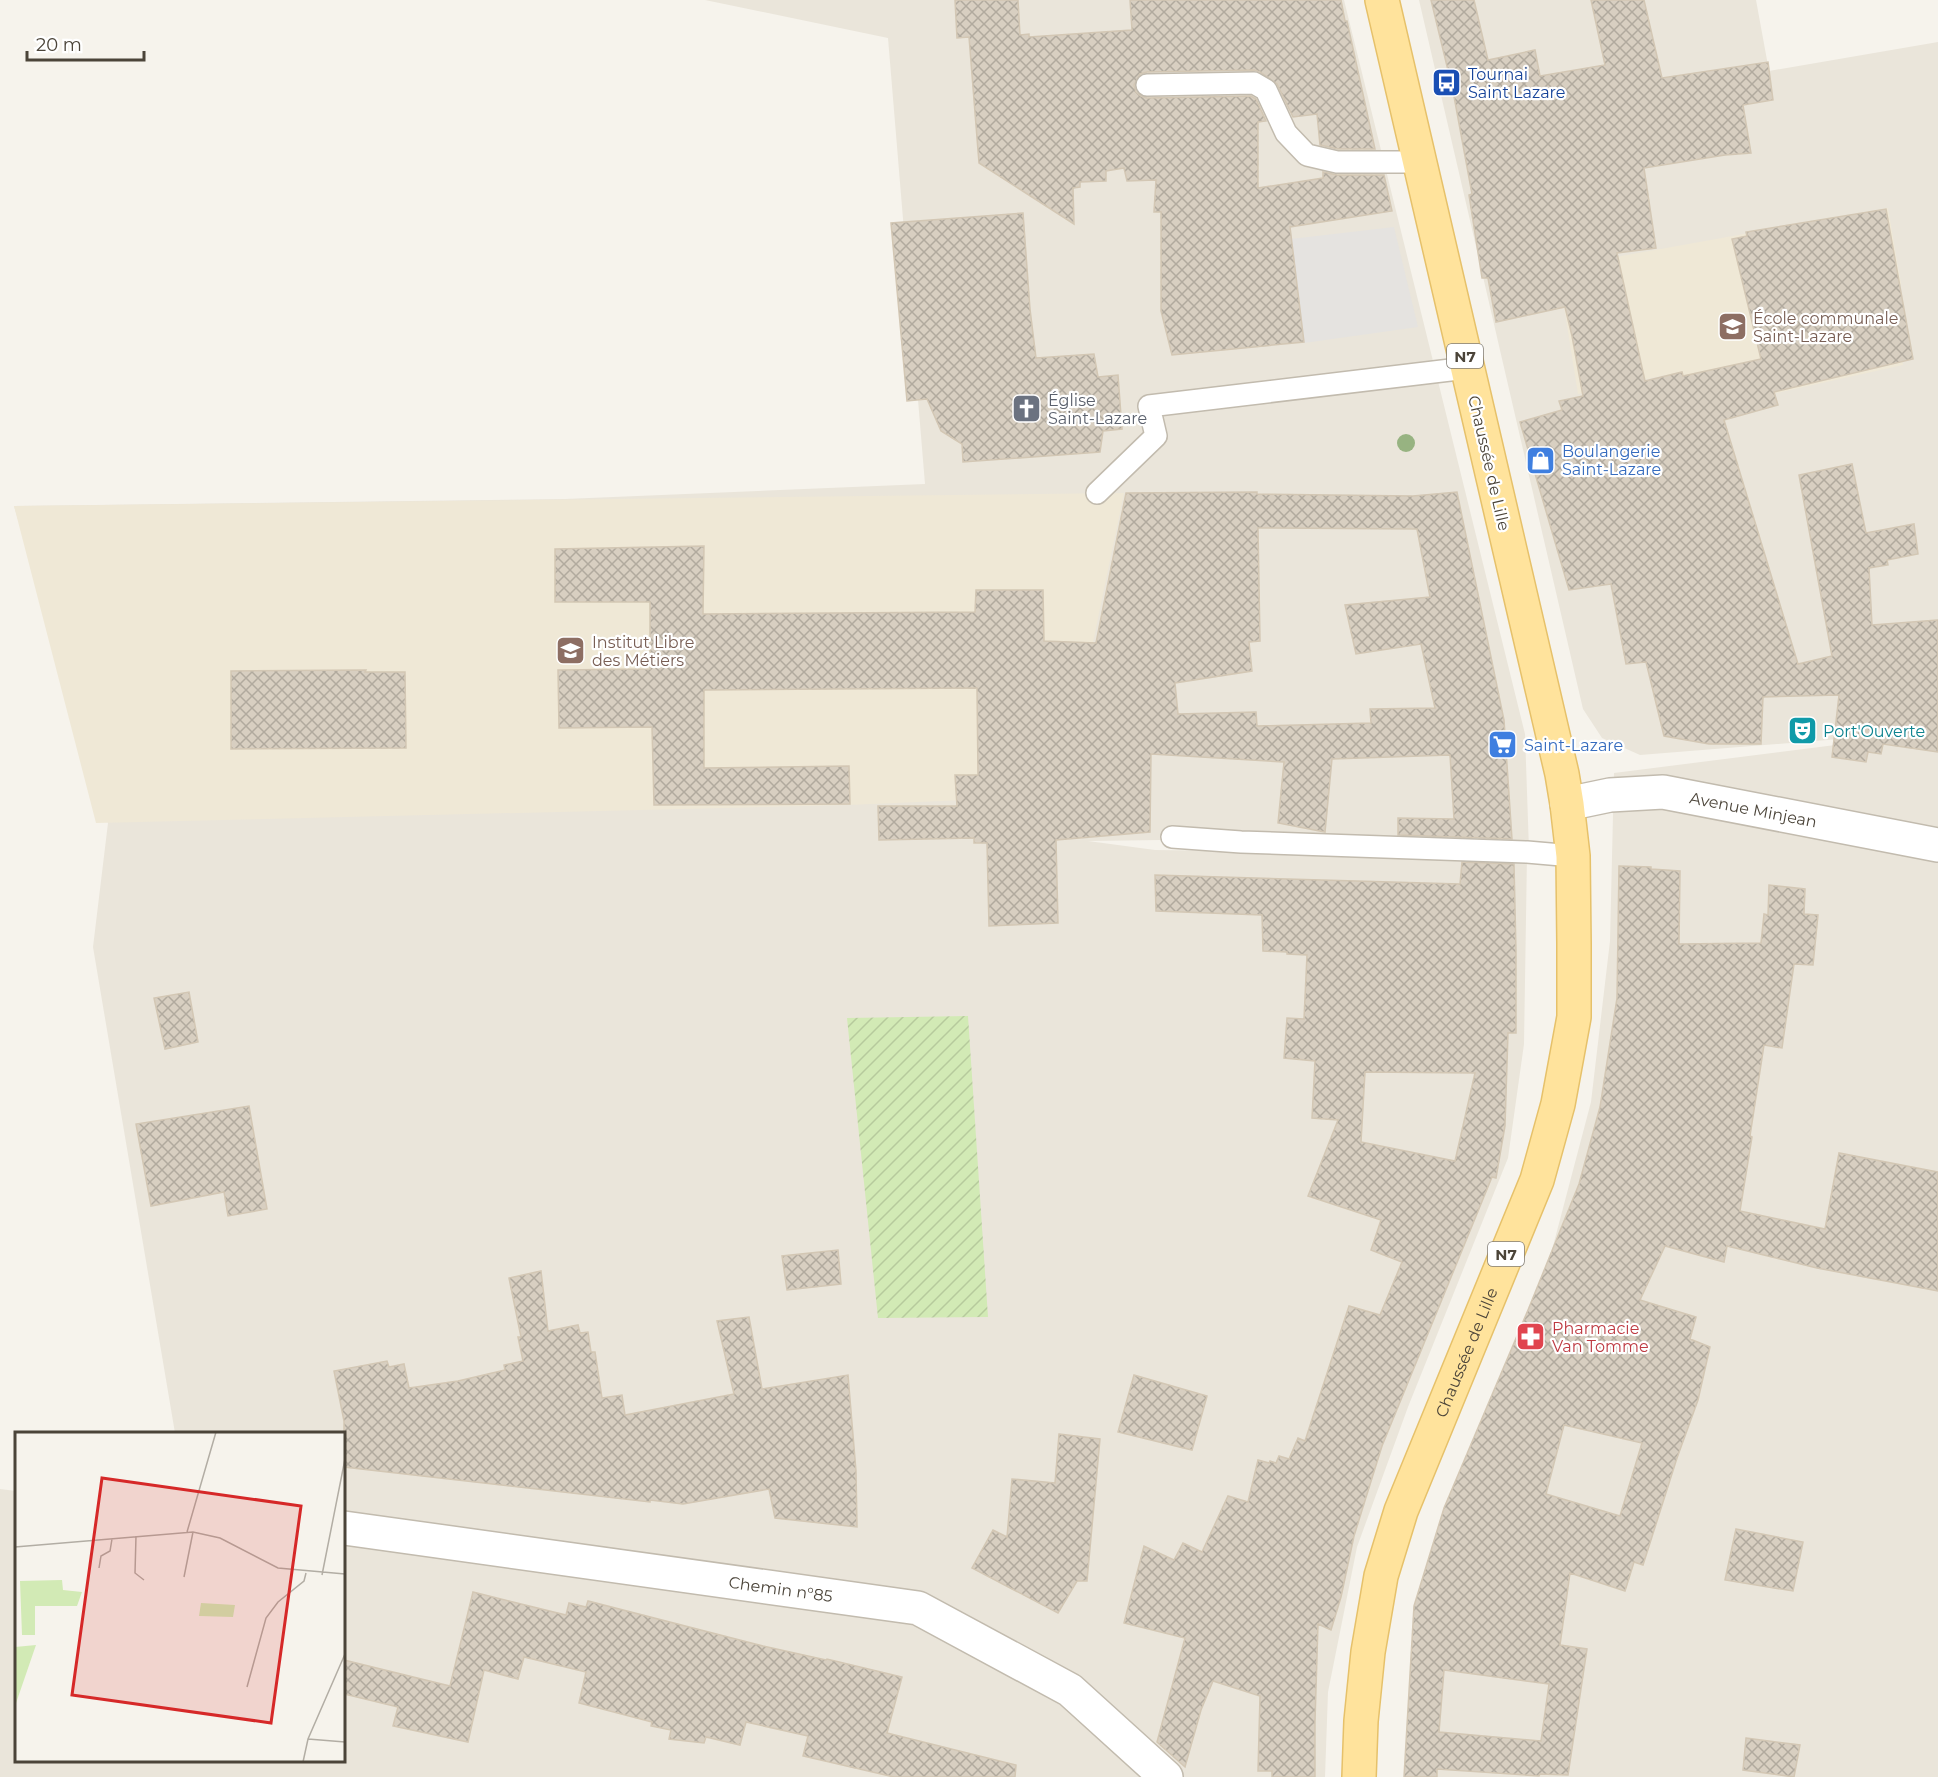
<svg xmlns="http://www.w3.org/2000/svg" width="1938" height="1777" font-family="Montserrat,sans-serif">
  <defs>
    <pattern id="garden-furrows" width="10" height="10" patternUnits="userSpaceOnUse" patternTransform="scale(1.5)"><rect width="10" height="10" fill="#d2eab5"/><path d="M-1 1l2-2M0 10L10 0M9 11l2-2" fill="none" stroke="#b6ca9c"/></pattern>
    <pattern id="building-cross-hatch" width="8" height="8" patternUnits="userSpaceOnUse" patternTransform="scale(1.5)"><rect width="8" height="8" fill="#d8cfc1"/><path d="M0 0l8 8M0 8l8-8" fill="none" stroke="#b1aa9e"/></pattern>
  </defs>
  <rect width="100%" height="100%" fill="#f6f3ec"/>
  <path fill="#eae5da" d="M 705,0 L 1344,0 L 1525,734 L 1529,850 L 1161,840 L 1088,841 L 1155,850 L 1527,855 L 1524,1044 L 1508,1158 L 1408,1407 L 1357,1547 L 1328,1692 L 1325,1777 L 0,1777 L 0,1489 L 16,1491 L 16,1760 L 344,1760 L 344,1434 L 175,1433 L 93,947 L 108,823 L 14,506 L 565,499 L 925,484 L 888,38 Z
    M 1419,0 L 1756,0 L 1769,71 L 1938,42 L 1938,731 L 1640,755 L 1602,738 L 1583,709 Z
    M 1938,732 L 1938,1777 L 1413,1777 L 1591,1102 L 1610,941 L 1614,773 Z"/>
  <path fill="#efe8d6" d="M 1888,208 L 1901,284 L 1889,289 L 1903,365 L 1772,394 L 1676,408 L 1665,375 L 1578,394 L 1561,288 L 1555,268 Z
    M 1124,493 L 1061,796 L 848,805 L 96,823 L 14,506 Z"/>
  <path fill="url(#garden-furrows)" d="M 968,1016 L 988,1317 L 878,1318 L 847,1018 Z"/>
  <path fill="#e5e3e0" d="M 1394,227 L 1418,327 L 1304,343 L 1291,239 Z"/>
  <path fill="url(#building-cross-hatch)" stroke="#d3c7b4" stroke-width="1.5" fill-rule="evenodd" d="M 955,0 L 1018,0 L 1020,35 L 1029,34 L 1029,37 L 1132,30 L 1130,0 L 1341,0 L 1345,21 L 1347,21 L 1375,149 L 1338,149 L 1320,145 L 1317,114 L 1293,117 L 1277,84 L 1260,72 L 1254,70 L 1147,72 L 1140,74 L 1134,85 L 1136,92 L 1141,96 L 1147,98 L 1251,96 L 1256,99 L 1266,121 L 1258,122 L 1258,188 L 1323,178 L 1323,172 L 1337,175 L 1384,175 L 1392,211 L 1290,227 L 1304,342 L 1172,355 L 1161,311 L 1161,212 L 1154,212 L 1156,180 L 1127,181 L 1124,168 L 1106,171 L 1106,181 L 1080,182 L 1080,187 L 1073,188 L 1074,224 L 979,163 L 969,37 L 957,38 Z
    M 1431,0 L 1474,0 L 1488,60 L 1535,50 L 1540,76 L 1605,65 L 1591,0 L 1644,0 L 1662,78 L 1768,62 L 1773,100 L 1743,105 L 1751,153 L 1725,155 L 1644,168 L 1656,248 L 1617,253 L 1645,381 L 1682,372 L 1683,376 L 1761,359 L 1732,239 L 1747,236 L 1746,232 L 1886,209 L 1913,359 L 1774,392 L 1778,405 L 1724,420 L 1798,664 L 1832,656 L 1799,475 L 1852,464 L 1866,533 L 1914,524 L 1918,554 L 1887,560 L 1888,565 L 1869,568 L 1872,625 L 1938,620 L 1938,752 L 1883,744 L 1881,754 L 1868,752 L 1866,762 L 1832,757 L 1839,695 L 1763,697 L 1761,744 L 1709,744 L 1664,736 L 1646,662 L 1626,664 L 1611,584 L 1569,590 L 1520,422 L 1562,410 L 1559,401 L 1583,396 L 1572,336 L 1565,307 L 1496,322 L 1488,278 L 1482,278 L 1469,195 L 1472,194 L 1453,91 Z
    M 1023,213 L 1030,309 L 1036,358 L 1094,354 L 1098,377 L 1118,375 L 1122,429 L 1103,431 L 1100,452 L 963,462 L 962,444 L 941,431 L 927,399 L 907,401 L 891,223 Z
    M 1257,492 L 1257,494 L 1413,496 L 1457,492 L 1504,720 L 1512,839 L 1398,835 L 1398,818 L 1454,819 L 1450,755 L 1332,759 L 1325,832 L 1278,823 L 1284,762 L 1151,754 L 1150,832 L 1056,840 L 1058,923 L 989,926 L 987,843 L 974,843 L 974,838 L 879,840 L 878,806 L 957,806 L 955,775 L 978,775 L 977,688 L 704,690 L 704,768 L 849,766 L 850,804 L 654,805 L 652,727 L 559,728 L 558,670 L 650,669 L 650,602 L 555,602 L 555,549 L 704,546 L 703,614 L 975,612 L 976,590 L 1043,590 L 1044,641 L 1096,643 L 1126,493 ZM 1258,528 L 1417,529 L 1430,597 L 1345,605 L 1356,654 L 1421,644 L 1435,708 L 1370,709 L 1371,723 L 1257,726 L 1256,712 L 1178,714 L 1175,683 L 1252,671 L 1249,642 L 1260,641 Z
    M 366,670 L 365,672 L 405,672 L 406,748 L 231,749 L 231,671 Z
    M 1462,862 L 1514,864 L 1516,951 L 1516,1033 L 1508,1033 L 1505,1126 L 1496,1178 L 1492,1177 L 1382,1446 L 1354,1536 L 1341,1597 L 1331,1630 L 1318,1624 L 1315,1721 L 1315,1777 L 1272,1777 L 1272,1771 L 1258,1771 L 1260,1696 L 1213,1681 L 1201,1710 L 1185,1767 L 1157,1742 L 1185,1638 L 1124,1623 L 1144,1546 L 1174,1560 L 1183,1543 L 1202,1552 L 1228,1496 L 1248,1502 L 1258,1460 L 1269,1463 L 1270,1461 L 1276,1463 L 1279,1456 L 1289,1459 L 1298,1438 L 1305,1441 L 1349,1306 L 1380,1315 L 1402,1262 L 1371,1250 L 1381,1220 L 1308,1196 L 1338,1120 L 1312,1118 L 1315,1061 L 1284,1058 L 1287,1018 L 1304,1019 L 1307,955 L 1287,954 L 1287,952 L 1263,951 L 1262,915 L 1156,911 L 1155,875 L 1460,884 ZM 1365,1072 L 1475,1073 L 1455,1161 L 1361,1142 Z
    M 1619,866 L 1651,867 L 1651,869 L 1680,871 L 1679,944 L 1761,943 L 1764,914 L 1768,915 L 1769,885 L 1805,889 L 1804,914 L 1818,915 L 1813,965 L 1794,964 L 1782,1048 L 1764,1045 L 1750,1136 L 1752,1137 L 1740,1211 L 1825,1229 L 1839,1153 L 1938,1172 L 1938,1291 L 1817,1268 L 1727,1246 L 1724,1262 L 1665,1246 L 1640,1300 L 1696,1317 L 1690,1339 L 1710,1347 L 1698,1400 L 1677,1458 L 1643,1565 L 1634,1562 L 1625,1591 L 1570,1573 L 1560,1645 L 1587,1649 L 1568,1775 L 1540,1774 L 1539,1776 L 1437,1769 L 1437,1777 L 1404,1777 L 1414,1606 L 1444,1508 L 1528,1310 L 1579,1184 L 1600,1107 L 1617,998 ZM 1564,1425 L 1642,1443 L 1620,1516 L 1546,1494 ZM 1444,1670 L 1549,1684 L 1541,1741 L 1439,1732 Z
    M 189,992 L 198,1042 L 165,1049 L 154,998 Z
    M 249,1106 L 267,1209 L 228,1216 L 224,1192 L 151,1206 L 136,1124 Z
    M 838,1250 L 841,1284 L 787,1290 L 782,1256 Z
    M 541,1271 L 548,1331 L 578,1325 L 580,1333 L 588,1332 L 591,1352 L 595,1352 L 602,1398 L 622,1395 L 625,1415 L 734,1394 L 717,1321 L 749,1317 L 762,1389 L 848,1375 L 856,1471 L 857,1527 L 775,1518 L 769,1489 L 683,1504 L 650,1500 L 650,1502 L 344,1467 L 344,1421 L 334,1371 L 387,1361 L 389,1367 L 404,1364 L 409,1388 L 458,1381 L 505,1370 L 504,1365 L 523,1361 L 518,1337 L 521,1337 L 509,1278 Z
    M 1134,1375 L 1207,1396 L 1192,1450 L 1118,1432 Z
    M 1059,1434 L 1100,1439 L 1087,1581 L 1077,1581 L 1058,1613 L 972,1568 L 993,1530 L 1007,1537 L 1012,1479 L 1055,1483 Z
    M 1736,1529 L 1803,1542 L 1793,1591 L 1725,1580 Z
    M 473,1592 L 566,1615 L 569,1603 L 586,1607 L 588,1601 L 763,1646 L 826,1660 L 827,1659 L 902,1677 L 887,1733 L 1016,1765 L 1015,1777 L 894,1777 L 803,1756 L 808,1736 L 746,1722 L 740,1745 L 706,1737 L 704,1743 L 669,1739 L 671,1730 L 651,1726 L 652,1722 L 579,1703 L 586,1672 L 524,1657 L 518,1679 L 484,1670 L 468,1742 L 393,1726 L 398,1707 L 344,1694 L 344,1660 L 450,1686 Z
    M 1746,1738 L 1800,1745 L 1794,1777 L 1743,1770 Z"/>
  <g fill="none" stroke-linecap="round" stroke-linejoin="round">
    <defs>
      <path id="service" d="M 1147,85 L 1254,83 L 1266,90 L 1286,133 L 1307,155 L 1337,162 L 1420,162
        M 1097,493 L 1156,436 L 1149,406 L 1467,368
        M 1172,837 L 1241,842 L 1527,852 L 1573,856"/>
      <g id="minor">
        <path id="s1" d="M 1567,804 L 1610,795 L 1663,792 L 1938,845"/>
        <path id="s2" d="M 344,1528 L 918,1608 L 1070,1690 L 1166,1777"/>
      </g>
      <g id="primary">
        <path id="s3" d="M 1359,1777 L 1361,1721 L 1368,1652 L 1381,1576 L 1401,1511 L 1537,1180 L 1558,1104 L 1574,1017 L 1574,944 L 1573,856 L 1567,804 L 1562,774 L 1382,0"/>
      </g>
    </defs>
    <use href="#service" stroke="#c2bbae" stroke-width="24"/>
    <use href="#minor" stroke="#c2bbae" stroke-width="36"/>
    <use href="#primary" stroke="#e6c16a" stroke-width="36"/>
    <use href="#service" stroke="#fff" stroke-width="21"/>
    <use href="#minor" stroke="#fff" stroke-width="33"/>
    <use href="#primary" stroke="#ffe39c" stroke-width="33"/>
  </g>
  <circle fill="#97b381" cx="1406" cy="443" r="9"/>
  <defs>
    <symbol id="bus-square" viewBox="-11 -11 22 22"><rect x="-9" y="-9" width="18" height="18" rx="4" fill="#1a4fb4" stroke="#fff"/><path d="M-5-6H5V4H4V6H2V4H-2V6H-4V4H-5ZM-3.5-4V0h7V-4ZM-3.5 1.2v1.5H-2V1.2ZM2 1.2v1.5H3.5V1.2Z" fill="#fff"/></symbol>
    <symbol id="school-square" viewBox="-11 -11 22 22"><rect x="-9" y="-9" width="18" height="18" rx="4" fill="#8d6e63" stroke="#fff"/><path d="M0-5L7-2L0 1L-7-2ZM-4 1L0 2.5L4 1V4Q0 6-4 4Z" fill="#fff"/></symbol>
    <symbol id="church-square" viewBox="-11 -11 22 22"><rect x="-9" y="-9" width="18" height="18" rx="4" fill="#6b7280" stroke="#fff"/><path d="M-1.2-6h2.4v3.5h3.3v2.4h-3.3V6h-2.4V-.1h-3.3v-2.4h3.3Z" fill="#fff"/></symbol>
    <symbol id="shop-square" viewBox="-11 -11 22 22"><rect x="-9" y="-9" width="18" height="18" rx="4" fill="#3f7fe0" stroke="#fff"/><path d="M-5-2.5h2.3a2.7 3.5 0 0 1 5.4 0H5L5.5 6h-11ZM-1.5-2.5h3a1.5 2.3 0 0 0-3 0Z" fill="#fff"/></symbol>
    <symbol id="theatre-square" viewBox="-11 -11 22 22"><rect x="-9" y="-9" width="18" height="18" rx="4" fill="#0f9aa8" stroke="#fff"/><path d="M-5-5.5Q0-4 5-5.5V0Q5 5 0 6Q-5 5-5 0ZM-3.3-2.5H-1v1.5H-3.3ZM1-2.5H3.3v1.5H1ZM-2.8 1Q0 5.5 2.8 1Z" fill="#fff"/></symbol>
    <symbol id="supermarket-square" viewBox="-11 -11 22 22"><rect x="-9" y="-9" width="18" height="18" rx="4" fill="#3f7fe0" stroke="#fff"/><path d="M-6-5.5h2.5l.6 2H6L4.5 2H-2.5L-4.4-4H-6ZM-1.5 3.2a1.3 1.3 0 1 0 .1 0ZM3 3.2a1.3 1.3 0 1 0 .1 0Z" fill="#fff"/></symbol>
    <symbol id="pharmacy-square" viewBox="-11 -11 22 22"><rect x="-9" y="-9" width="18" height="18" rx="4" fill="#e0444e" stroke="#fff"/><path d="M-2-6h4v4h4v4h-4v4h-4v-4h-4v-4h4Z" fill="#fff"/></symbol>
  </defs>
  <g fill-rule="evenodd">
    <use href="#bus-square" x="1430" y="66" width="33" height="33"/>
    <use href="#school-square" x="1716" y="310" width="33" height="33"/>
    <use href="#church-square" x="1010" y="392" width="33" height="33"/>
    <use href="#shop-square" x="1524" y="444" width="33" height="33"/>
    <use href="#school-square" x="554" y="634" width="33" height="33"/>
    <use href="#theatre-square" x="1786" y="714" width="33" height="33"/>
    <use href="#supermarket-square" x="1486" y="728" width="33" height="33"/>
    <use href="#pharmacy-square" x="1514" y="1320" width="33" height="33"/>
  </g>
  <g text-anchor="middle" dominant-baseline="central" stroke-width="4.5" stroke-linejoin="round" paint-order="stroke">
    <g fill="#fff" stroke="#817c74" stroke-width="1.5">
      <rect x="1447" y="344" width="36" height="24" rx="4.5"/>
      <rect x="1488" y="1242" width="36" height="24" rx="4.5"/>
    </g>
    <g font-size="15" font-weight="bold" fill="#4b4439">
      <text x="1465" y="356">N7</text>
      <text x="1506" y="1254">N7</text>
    </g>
    <g font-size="16" fill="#164399" stroke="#fff" text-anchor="start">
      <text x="1468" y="74">Tournai<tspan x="1468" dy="18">Saint Lazare</tspan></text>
    </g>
    <g font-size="16" fill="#785e54" stroke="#fff" text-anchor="start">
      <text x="1753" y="318">École communale<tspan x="1753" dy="18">Saint-Lazare</tspan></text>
      <text x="592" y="642">Institut Libre<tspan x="592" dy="18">des Métiers</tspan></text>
    </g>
    <g font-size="16" fill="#5b616d" stroke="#fff" text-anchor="start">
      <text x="1048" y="400">Église<tspan x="1048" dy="18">Saint-Lazare</tspan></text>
    </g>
    <g font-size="16" fill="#366cbe" stroke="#fff" text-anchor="start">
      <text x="1562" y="451">Boulangerie<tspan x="1562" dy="18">Saint-Lazare</tspan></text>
      <text x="1524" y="745">Saint-Lazare</text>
    </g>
    <g font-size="16" fill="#4b4439" stroke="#fff">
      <text transform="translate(1489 463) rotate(77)">Chaussée de Lille</text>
      <text stroke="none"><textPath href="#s1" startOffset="189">Avenue Minjean</textPath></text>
      <text stroke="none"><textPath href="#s3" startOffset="442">Chaussée de Lille</textPath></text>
      <text stroke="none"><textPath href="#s2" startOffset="441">Chemin n°85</textPath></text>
    </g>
    <g font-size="16" fill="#0d838f" stroke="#fff" text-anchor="start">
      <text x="1823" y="731">Port'Ouverte</text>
    </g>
    <g font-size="16" fill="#be3a42" stroke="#fff" text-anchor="start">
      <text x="1552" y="1328">Pharmacie<tspan x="1552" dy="18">Van Tomme</tspan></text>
    </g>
  </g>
  <g transform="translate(15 1432)">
    <rect width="330" height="330" fill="#f6f3ec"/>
    <path d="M 21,213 L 0,274 L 0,215 Z" fill="#d2eab5"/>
    <path d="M 47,148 L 48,158 L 67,160 L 62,174 L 20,174 L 20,203 L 7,203 L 5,149 ZM 186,171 L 220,173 L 218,185 L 184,184 Z" fill="#d2eab5"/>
    <path fill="none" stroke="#b2ada4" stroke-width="1.5" d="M 172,100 L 201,0M 121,104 L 120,141 L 129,148M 0,115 L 178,100 L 205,106 L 263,136 L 330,142M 84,136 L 86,124 L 95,119 L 97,107M 307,143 L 330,27M 169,145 L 178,100M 232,255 L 251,186 L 263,170 L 289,149 L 291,141M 293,307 L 330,310M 288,330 L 293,307 L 330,222"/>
    <path fill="#d62828" fill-opacity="0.15" stroke="#d62828" stroke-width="3" d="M 87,46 L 286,74 L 256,291 L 57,263 Z"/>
    <rect width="330" height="330" fill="none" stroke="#4b4439" stroke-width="3"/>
  </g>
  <path d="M27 51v9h117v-9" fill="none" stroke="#4b4439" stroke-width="3"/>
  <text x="36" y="51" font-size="18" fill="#4b4439" stroke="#ffffff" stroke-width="4.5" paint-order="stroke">20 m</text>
</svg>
